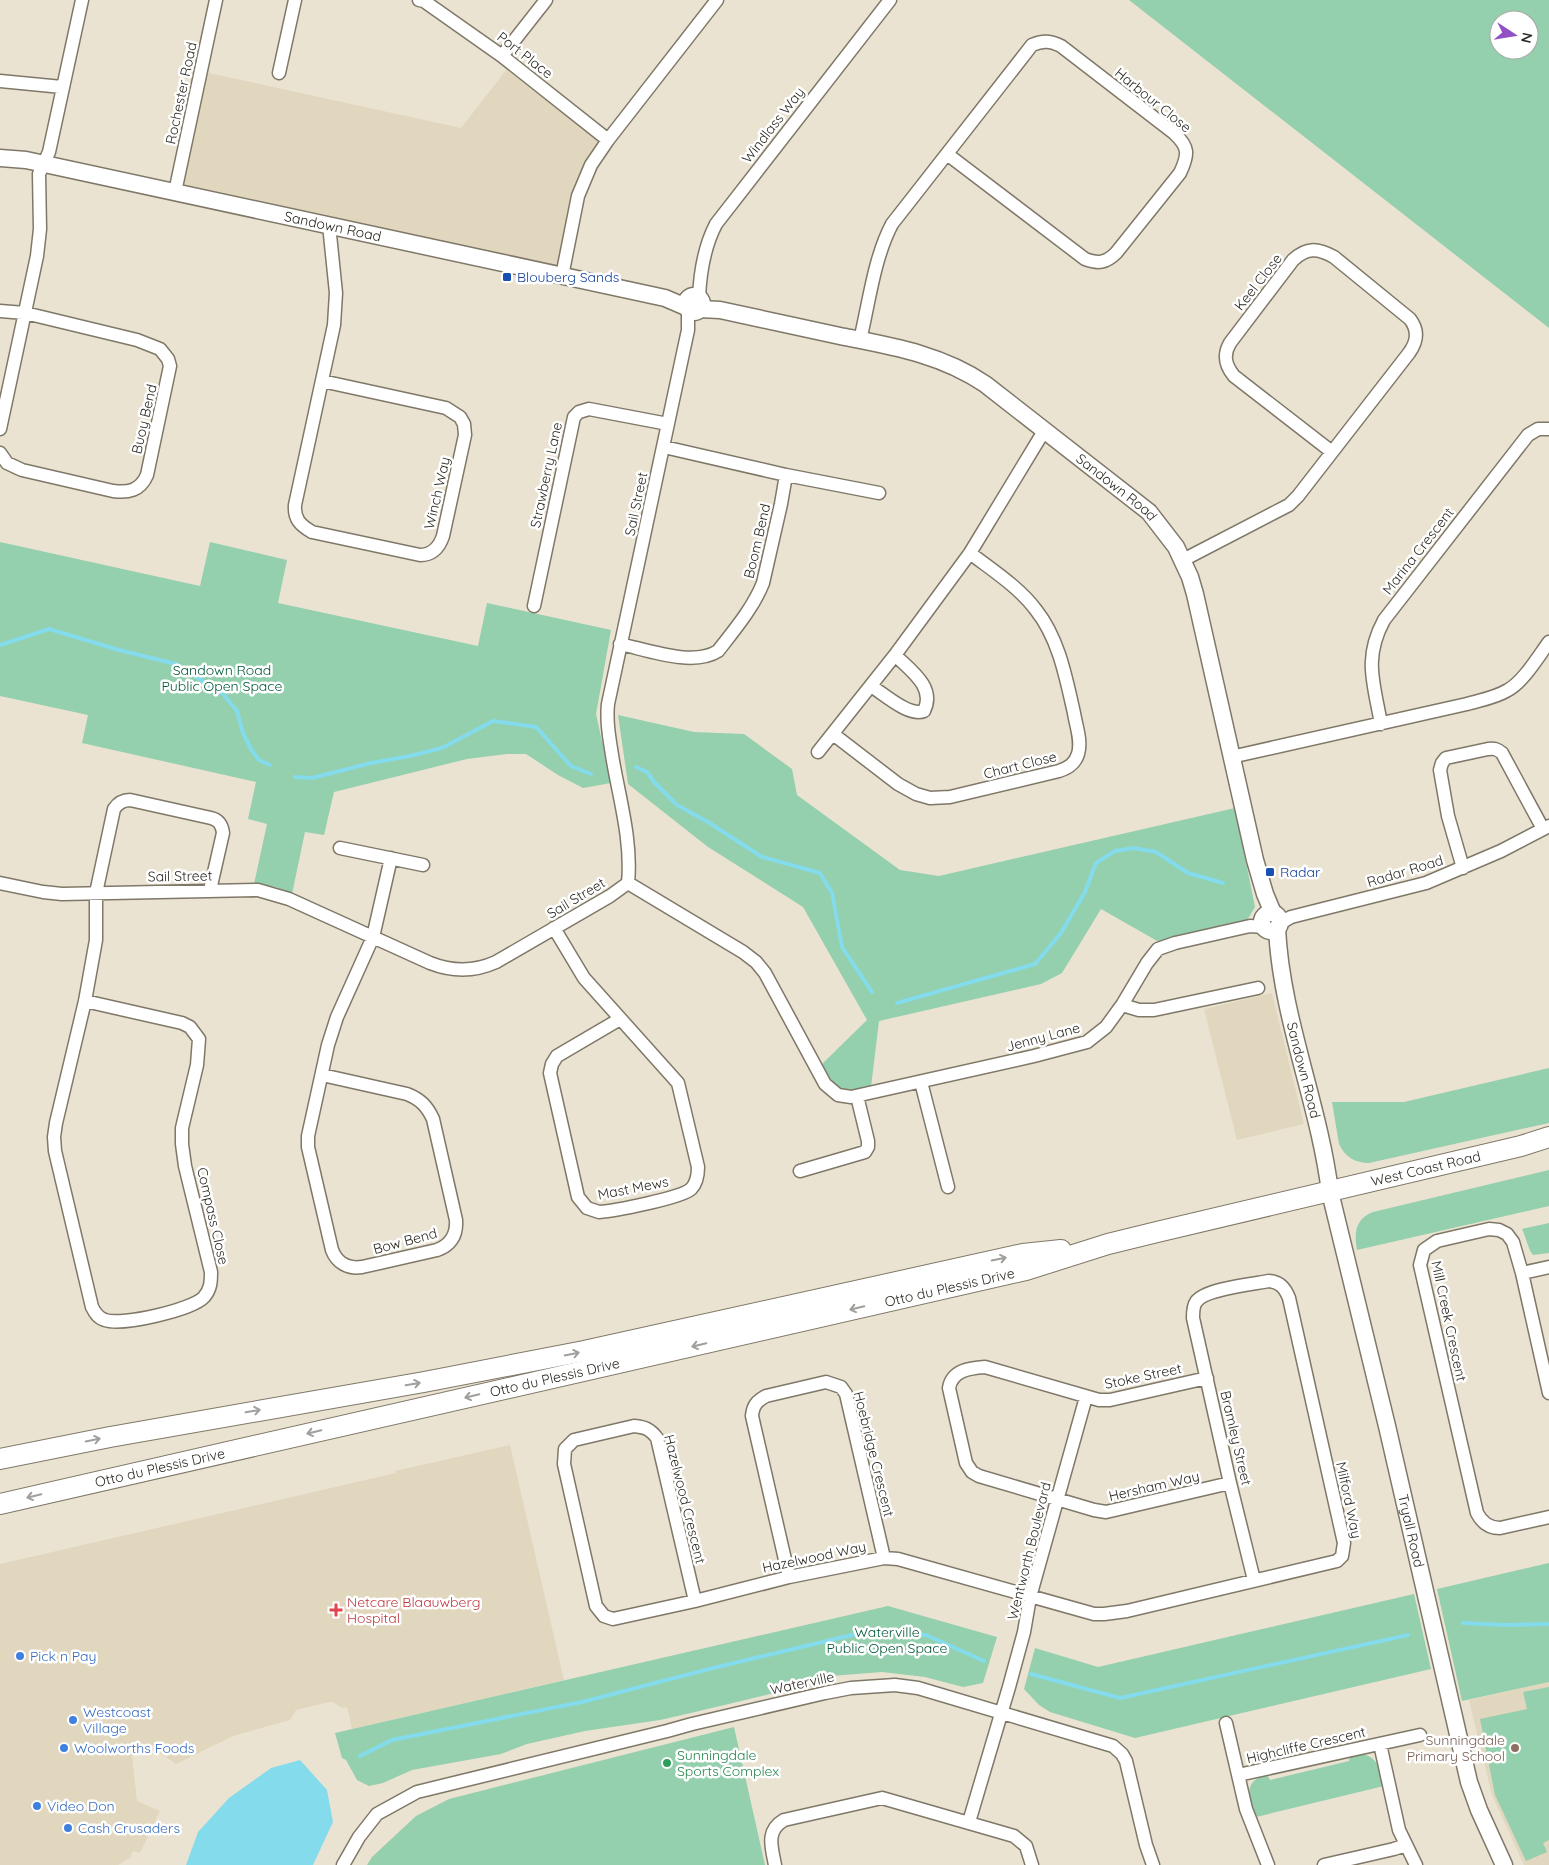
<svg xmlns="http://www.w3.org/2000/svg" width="1549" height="1865" font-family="Quicksand,sans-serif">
  <rect width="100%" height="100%" fill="#ebe3d1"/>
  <path fill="#e1d7bf" d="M 511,64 L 606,140 L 589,165 L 561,276 L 174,192 L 200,71 L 461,128 Z
    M 1272,993 L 1304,1124 L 1237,1140 L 1204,1009 Z
    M 510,1445 L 564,1680 L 352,1729 L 347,1707 L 342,1708 L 333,1702 L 329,1702 L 296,1710 L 290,1720 L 233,1736 L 176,1764 L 157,1751 L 132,1756 L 137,1801 L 160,1811 L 140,1853 L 133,1851 L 130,1858 L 118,1865 L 0,1865 L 0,1564 L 396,1473 L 395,1471 Z
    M 1549,1682 L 1549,1865 L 1524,1865 L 1492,1795 L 1469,1700 Z"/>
  <path fill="#94cfae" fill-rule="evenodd" d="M 1129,0 L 1549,0 L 1549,328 ZM 1499,20 L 1529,20 L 1529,50 L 1499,50 Z
    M 0,542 L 200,586 L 210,542 L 287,560 L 278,603 L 478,646 L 487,603 L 611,630 L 596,714 L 611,783 L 583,788 L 558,775 L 526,754 L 507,754 L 467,759 L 334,792 L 324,835 L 305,832 L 292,894 L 276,887 L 254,884 L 267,824 L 248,819 L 256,782 L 82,743 L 88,715 L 0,696 Z
    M 618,715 L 694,732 L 744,734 L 792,769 L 797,795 L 900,870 L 939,876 L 1235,808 L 1255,907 L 1246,922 L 1159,942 L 1101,909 L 1062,973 L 1041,984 L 879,1021 L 871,1087 C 840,1093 838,1092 821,1065 L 867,1020 L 803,907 L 708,847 L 628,784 Z
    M 1549,1068 L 1549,1123 L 1369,1163 C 1355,1163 1345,1157 1339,1144 L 1332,1102 L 1404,1102 Z
    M 1549,1170 L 1549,1206 L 1357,1250 C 1354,1233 1355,1219 1373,1212 Z
    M 1549,1223 L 1549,1253 L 1533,1255 C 1528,1249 1526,1237 1522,1229 Z
    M 1549,1563 L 1549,1682 L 1462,1701 L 1437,1589 Z
    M 1414,1594 L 1431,1669 L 1135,1738 L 1050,1712 L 1039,1705 L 1024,1689 L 1035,1648 L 1098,1667 Z
    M 888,1606 L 997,1637 L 983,1683 L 963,1687 L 925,1677 L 882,1672 L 831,1676 L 799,1687 L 695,1712 L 660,1720 L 585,1731 L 527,1744 L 501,1754 L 412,1770 L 383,1783 L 369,1786 L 357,1780 L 346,1760 L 342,1758 L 335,1733 Z
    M 1549,1687 L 1549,1840 L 1543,1843 L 1547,1852 L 1526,1861 L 1495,1795 L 1480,1719 L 1527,1709 L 1523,1692 Z
    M 734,1727 L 765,1865 L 367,1865 L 372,1857 L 416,1816 L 449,1799 Z
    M 1358,1754 C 1378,1754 1380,1770 1384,1786 L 1256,1817 C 1250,1799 1241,1781 1267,1775 L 1270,1780 L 1349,1761 L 1350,1756 Z"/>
  <path fill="#84dbeb" d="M 300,1760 L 327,1790 L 333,1822 L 313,1865 L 186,1865 L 198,1832 L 229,1798 L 271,1768 Z"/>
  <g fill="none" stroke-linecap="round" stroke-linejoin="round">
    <path stroke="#84dbeb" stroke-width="4" d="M 0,645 L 49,629 L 119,650 L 176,664 L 223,694 L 237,711 L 243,733 L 251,749 L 259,760 L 270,765
      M 636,767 L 647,772 L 654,782 L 677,805 L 708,822 L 762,857 L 820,873 L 832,893 L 842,947 L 872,992
      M 295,777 L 312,778 L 371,763 L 410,756 L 442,748 L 493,721 L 536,727 L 571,766 L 591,774
      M 897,1003 L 1035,964 L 1061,933 L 1085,892 L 1096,863 L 1115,851 L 1134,848 L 1156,852 L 1188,873 L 1223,883
      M 1463,1623 L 1505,1625 L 1549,1624
      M 1031,1674 L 1120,1698 L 1408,1635
      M 360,1756 L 392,1740 L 582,1702 L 709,1669 L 873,1630 L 926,1635 L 984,1661"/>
    <defs>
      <path id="minor" d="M 419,0 L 424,1 L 502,56 L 608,140
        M 502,56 L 546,0
        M 279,73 L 295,0
        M 0,81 L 62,87
        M 175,192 L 216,0
        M 562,276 L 578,196 L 591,165 L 608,140 L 717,0
        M 699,298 C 700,273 704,247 716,224 L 890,0
        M 0,311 L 25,313 L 137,340 L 160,349 L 168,359 L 170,366 L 147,475 C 140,491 128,493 113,491 L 22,470 L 7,463 L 0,453
        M 860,340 C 869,303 874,258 892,224 L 1032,45 C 1043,40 1051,41 1061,46 L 1174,133 C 1189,147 1189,154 1180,173 L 1116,253 C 1106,263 1098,264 1085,259 L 947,154
        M 322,381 L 446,408 L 460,417 L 464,424 L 465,435 L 443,536 C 439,548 432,555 420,555 L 312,532 C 300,525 294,519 295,505 L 334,325 L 336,293 L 329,225
        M 0,429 L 37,256 L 40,229 L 39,174 L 49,152 L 82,0
        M 786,475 L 879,493
        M 1183,560 L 1289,505 L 1298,496 L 1409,353 C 1417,342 1419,331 1410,319 L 1334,257 C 1318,248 1307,247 1293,260 L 1230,343 C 1223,355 1225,365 1234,376 L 1332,452
        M 534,606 L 574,417 L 579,412 L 589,409 L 668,424
        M 620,644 C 648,650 693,667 718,651 C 735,629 753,608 763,583 L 781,504 L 786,475 L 664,447
        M 871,686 C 884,694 909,717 924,711 C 936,687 910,670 895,655
        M 1381,724 C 1374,683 1363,659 1384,620 L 1528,435 L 1538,429 L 1549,429
        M 833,734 L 898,784 L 916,794 L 930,798 L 950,797 L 1059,771 C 1068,768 1075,764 1078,754 C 1082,741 1076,726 1074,713 C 1066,678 1059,639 1036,610 C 1019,587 992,570 970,553
        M 818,752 L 895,655 L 970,553 L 1044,431
        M 1231,757 L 1467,704 C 1480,700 1495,698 1508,690 C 1523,682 1538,657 1549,642
        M 340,848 L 423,865
        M 1463,868 L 1448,816 L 1440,770 L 1442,763 L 1446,758 L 1488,749 C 1494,748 1497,749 1502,753 L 1543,829
        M 0,883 L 43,892 L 62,894 L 258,890 L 289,899 L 430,963 C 453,972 474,972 496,962 L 610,896 L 628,883 C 632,842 620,801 613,761 C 610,742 606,723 608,704 L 688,330 L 688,310
        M 628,883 L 743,952 L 756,962 L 765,973 L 825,1084 L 838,1095 L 851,1097 L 1034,1056 L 1087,1042 L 1106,1027 L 1122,1005 L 1147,963 L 1158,949 L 1175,943 L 1250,926 L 1264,927
        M 1279,924 L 1291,917 L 1426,883 L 1501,851 L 1549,826
        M 554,928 L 584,978 L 678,1083 L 698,1167 C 698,1175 697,1183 691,1189 C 681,1198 614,1211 599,1212 L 587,1208 L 578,1197 L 550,1073 L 552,1064 L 557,1056 L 620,1019
        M 85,1001 L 182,1023 L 190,1027 L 199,1039 L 197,1065 L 182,1128 L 182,1144 L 185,1166 L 211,1272 C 211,1281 211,1289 204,1297 C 192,1310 122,1326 105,1320 C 98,1318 95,1313 92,1307 L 55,1151 L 54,1137 L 56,1123 L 85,1001 L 96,940 L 96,893 L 114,809 C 118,803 123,800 130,800 L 211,818 C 219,820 222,825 223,833 L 210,890
        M 1122,1005 L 1139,1010 L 1154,1010 L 1258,988
        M 322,1075 L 407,1094 C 420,1099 427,1106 433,1119 L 456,1220 C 457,1235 451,1245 437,1250 L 362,1267 C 348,1269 337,1263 332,1250 L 308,1147 L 308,1136 L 328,1045 L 337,1017 L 373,937 L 391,858
        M 921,1082 L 948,1187
        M 800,1171 L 865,1152 L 868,1147 L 868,1141 L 857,1096
        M 1522,1273 L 1549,1267
        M 1207,1378 L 1110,1400 L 1099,1400 L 985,1367 C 970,1368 952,1370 949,1388 L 966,1463 L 972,1472 L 979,1476 L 1094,1510 L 1106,1512 L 1230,1483
        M 1549,1393 L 1522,1273 L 1513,1242 L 1507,1234 L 1499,1230 L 1489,1229 L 1437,1241 L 1424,1250 L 1420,1265 L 1477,1513 C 1482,1523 1489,1528 1500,1528 L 1549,1517
        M 789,1577 L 752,1416 C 753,1405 757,1401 766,1396 L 826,1382 L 841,1387 L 846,1394 L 884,1558
        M 695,1601 L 657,1438 C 650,1429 645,1427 634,1426 L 574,1440 L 565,1449 L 564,1464 L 596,1606 L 604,1616 L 613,1619 L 695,1601 L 789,1577 L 884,1558 L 898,1559 L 1094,1614 L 1104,1614 L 1127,1611 L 1337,1561 L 1342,1556 L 1344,1543 L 1289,1298 C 1285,1288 1280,1282 1269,1281 C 1253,1284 1204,1289 1196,1302 C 1193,1306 1193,1313 1193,1318 L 1230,1483 L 1254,1580
        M 1226,1723 L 1246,1809 L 1268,1865
        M 1380,1744 L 1399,1830 L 1416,1865
        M 1238,1775 L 1420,1735
        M 969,1822 L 1009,1687 L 1024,1632 L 1030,1597 L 1086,1397
        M 343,1865 L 359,1837 L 377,1814 L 417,1792 L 667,1731 L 692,1724 L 825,1693 L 851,1688 L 895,1685 L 918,1688 L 1113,1746 L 1122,1754 L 1126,1761 L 1146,1845 L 1153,1865
        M 775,1865 C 772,1848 765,1831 784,1820 L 882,1798 L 1014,1836 L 1026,1846 L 1032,1865
        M 1324,1865 L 1394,1849 L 1406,1845"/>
      <g id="tertiary">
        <path id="s1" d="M 0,158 L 26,160 L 665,298 L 686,307"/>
        <circle cx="694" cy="304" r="8"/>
        <path id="s2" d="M 699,309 L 720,310 C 760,319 800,327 840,336 C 891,346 941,354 985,384 L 1149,512 L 1176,547 L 1190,577 L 1195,594 L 1255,860 L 1265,894 L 1273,913"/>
        <circle cx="1271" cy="922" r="9"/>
        <path id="s3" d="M 1277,928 C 1281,1017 1319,1103 1330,1192 L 1387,1426 L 1469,1782 L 1479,1810 L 1504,1865"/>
      </g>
      <g id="primary">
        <path d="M 0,1459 L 110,1437 L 424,1382 L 584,1351 L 1023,1254 L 1061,1250"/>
        <path id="s4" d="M 0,1504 L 1026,1270 L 1108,1244 L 1157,1232 L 1521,1146 L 1549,1137"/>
      </g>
    </defs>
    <use href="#minor" stroke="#7f7868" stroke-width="15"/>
    <use href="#tertiary" stroke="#7f7868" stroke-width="19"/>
    <use href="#primary" stroke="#7f7868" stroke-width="22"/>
    <use href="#minor" stroke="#fff" stroke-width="12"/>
    <use href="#tertiary" stroke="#fff" stroke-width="16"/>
    <use href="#primary" stroke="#fff" stroke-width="20"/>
  </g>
  <defs><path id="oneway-shaft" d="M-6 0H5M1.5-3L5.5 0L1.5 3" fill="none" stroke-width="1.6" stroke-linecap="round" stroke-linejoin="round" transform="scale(1.25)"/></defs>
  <g stroke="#a09f9c">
    <use href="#oneway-shaft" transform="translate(999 1259) rotate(-12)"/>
    <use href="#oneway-shaft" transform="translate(857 1308) rotate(167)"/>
    <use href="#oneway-shaft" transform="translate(699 1345) rotate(167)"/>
    <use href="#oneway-shaft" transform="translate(572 1354) rotate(-11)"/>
    <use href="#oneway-shaft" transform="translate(413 1384) rotate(-10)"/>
    <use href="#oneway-shaft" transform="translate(472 1396) rotate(167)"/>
    <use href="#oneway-shaft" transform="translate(253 1411) rotate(-10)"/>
    <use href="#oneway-shaft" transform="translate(314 1432) rotate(167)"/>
    <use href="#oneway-shaft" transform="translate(93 1440) rotate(-11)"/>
    <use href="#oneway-shaft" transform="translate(34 1496) rotate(167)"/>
  </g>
  <g fill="#1a4fb4" stroke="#fff" stroke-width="2">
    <rect x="502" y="272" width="10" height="10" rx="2.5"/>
    <rect x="1265" y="867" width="10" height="10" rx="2.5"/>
  </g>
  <path fill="#e0444e" stroke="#fff" stroke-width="2" d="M333.5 1602.5h5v5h5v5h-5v5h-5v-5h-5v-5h5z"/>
  <g fill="#3f7fe0" stroke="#fff" stroke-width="2">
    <circle cx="20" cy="1656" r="5"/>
    <circle cx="73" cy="1720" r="5"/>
    <circle cx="64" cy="1748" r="5"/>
    <circle cx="37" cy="1806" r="5"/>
    <circle cx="68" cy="1828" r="5"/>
  </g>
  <circle fill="#8d6e63" stroke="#fff" stroke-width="2" cx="1515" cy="1748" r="5"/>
  <circle fill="#2e9e5b" stroke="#fff" stroke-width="2" cx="667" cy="1763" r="5"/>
  <g text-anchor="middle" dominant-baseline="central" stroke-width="5" stroke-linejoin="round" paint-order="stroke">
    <g font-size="14" fill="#2b2922" stroke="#fff">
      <text transform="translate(525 55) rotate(38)">Port Place</text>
      <text transform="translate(181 93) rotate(-78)">Rochester Road</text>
      <text transform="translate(1153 100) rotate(39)">Harbour Close</text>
      <text transform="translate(773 125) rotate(-52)">Windlass Way</text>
      <text stroke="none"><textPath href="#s1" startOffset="340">Sandown Road</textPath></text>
      <text transform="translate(1258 282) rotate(-52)">Keel Close</text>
      <text transform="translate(144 419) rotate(-77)">Buoy Bend</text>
      <text transform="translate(546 475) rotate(-78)">Strawberry Lane</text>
      <text stroke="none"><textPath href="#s2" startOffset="465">Sandown Road</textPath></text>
      <text transform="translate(437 493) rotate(-77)">Winch Way</text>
      <text transform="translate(636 504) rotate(-78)">Sail Street</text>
      <text transform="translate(757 541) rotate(-77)">Boom Bend</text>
      <text transform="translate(1418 551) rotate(-52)">Marina Crescent</text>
      <text transform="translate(1020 765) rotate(-14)">Chart Close</text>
      <text transform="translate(1405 871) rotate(-17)">Radar Road</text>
      <text transform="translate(180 876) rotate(-1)">Sail Street</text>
      <text transform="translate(576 898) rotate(-31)">Sail Street</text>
      <text transform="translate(1043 1037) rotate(-15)">Jenny Lane</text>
      <text stroke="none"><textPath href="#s3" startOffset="145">Sandown Road</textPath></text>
      <text stroke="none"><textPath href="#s4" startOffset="1465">West Coast Road</textPath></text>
      <text transform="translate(633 1188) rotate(-11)">Mast Mews</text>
      <text transform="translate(213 1216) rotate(77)">Compass Close</text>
      <text transform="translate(405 1241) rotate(-15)">Bow Bend</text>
      <text stroke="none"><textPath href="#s4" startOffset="974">Otto du Plessis Drive</textPath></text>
      <text transform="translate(1449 1321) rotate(78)">Mill Creek Crescent</text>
      <text transform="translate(1143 1376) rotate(-12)">Stoke Street</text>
      <text stroke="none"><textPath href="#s4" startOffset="569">Otto du Plessis Drive</textPath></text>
      <text transform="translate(1236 1438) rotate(77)">Bramley Street</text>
      <text transform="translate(874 1454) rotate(76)">Hoebridge Crescent</text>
      <text stroke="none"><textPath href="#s4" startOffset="164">Otto du Plessis Drive</textPath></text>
      <text transform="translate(1154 1486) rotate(-13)">Hersham Way</text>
      <text transform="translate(685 1499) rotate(76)">Hazelwood Crescent</text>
      <text transform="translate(1349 1500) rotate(78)">Milford Way</text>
      <text stroke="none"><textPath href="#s3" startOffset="618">Tryall Road</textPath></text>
      <text transform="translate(1029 1551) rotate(-76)">Wentworth Boulevard</text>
      <text transform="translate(814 1557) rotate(-12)">Hazelwood Way</text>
      <text transform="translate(802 1683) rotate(-12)">Waterville</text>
      <text transform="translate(1306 1745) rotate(-13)">Highcliffe Crescent</text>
    </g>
    <g font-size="14" fill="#164399" stroke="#fff" text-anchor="start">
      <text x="517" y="277">Blouberg Sands</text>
      <text x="1280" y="872">Radar</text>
    </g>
    <g font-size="14" fill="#005937" stroke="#fff">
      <text x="222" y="670">Sandown Road<tspan x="222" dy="16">Public Open Space</tspan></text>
      <text x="887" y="1632">Waterville<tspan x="887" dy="16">Public Open Space</tspan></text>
    </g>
    <g font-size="14" fill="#be3a42" stroke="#fff" text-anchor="start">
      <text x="347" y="1602">Netcare Blaauwberg<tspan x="347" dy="16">Hospital</tspan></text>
    </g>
    <g font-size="14" fill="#366cbe" stroke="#fff" text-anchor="start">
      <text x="30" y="1656">Pick n Pay</text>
      <text x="83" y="1712">Westcoast<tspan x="83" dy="16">Village</tspan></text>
      <text x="74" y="1748">Woolworths Foods</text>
      <text x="47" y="1806">Video Don</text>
      <text x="78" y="1828">Cash Crusaders</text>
    </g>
    <g font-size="14" fill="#785e54" stroke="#fff" text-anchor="end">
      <text x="1505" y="1740">Sunningdale<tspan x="1505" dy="16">Primary School</tspan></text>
    </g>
    <g font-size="14" fill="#27864d" stroke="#fff" text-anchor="start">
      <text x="677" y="1755">Sunningdale<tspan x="677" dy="16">Sports Complex</tspan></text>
    </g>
  </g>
  <g transform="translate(1514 35) rotate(102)"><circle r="24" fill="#ffffff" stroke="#aaa9a7"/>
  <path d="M0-4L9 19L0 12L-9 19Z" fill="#9150c5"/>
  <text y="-8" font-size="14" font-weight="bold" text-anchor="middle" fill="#2b2922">N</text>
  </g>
</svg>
